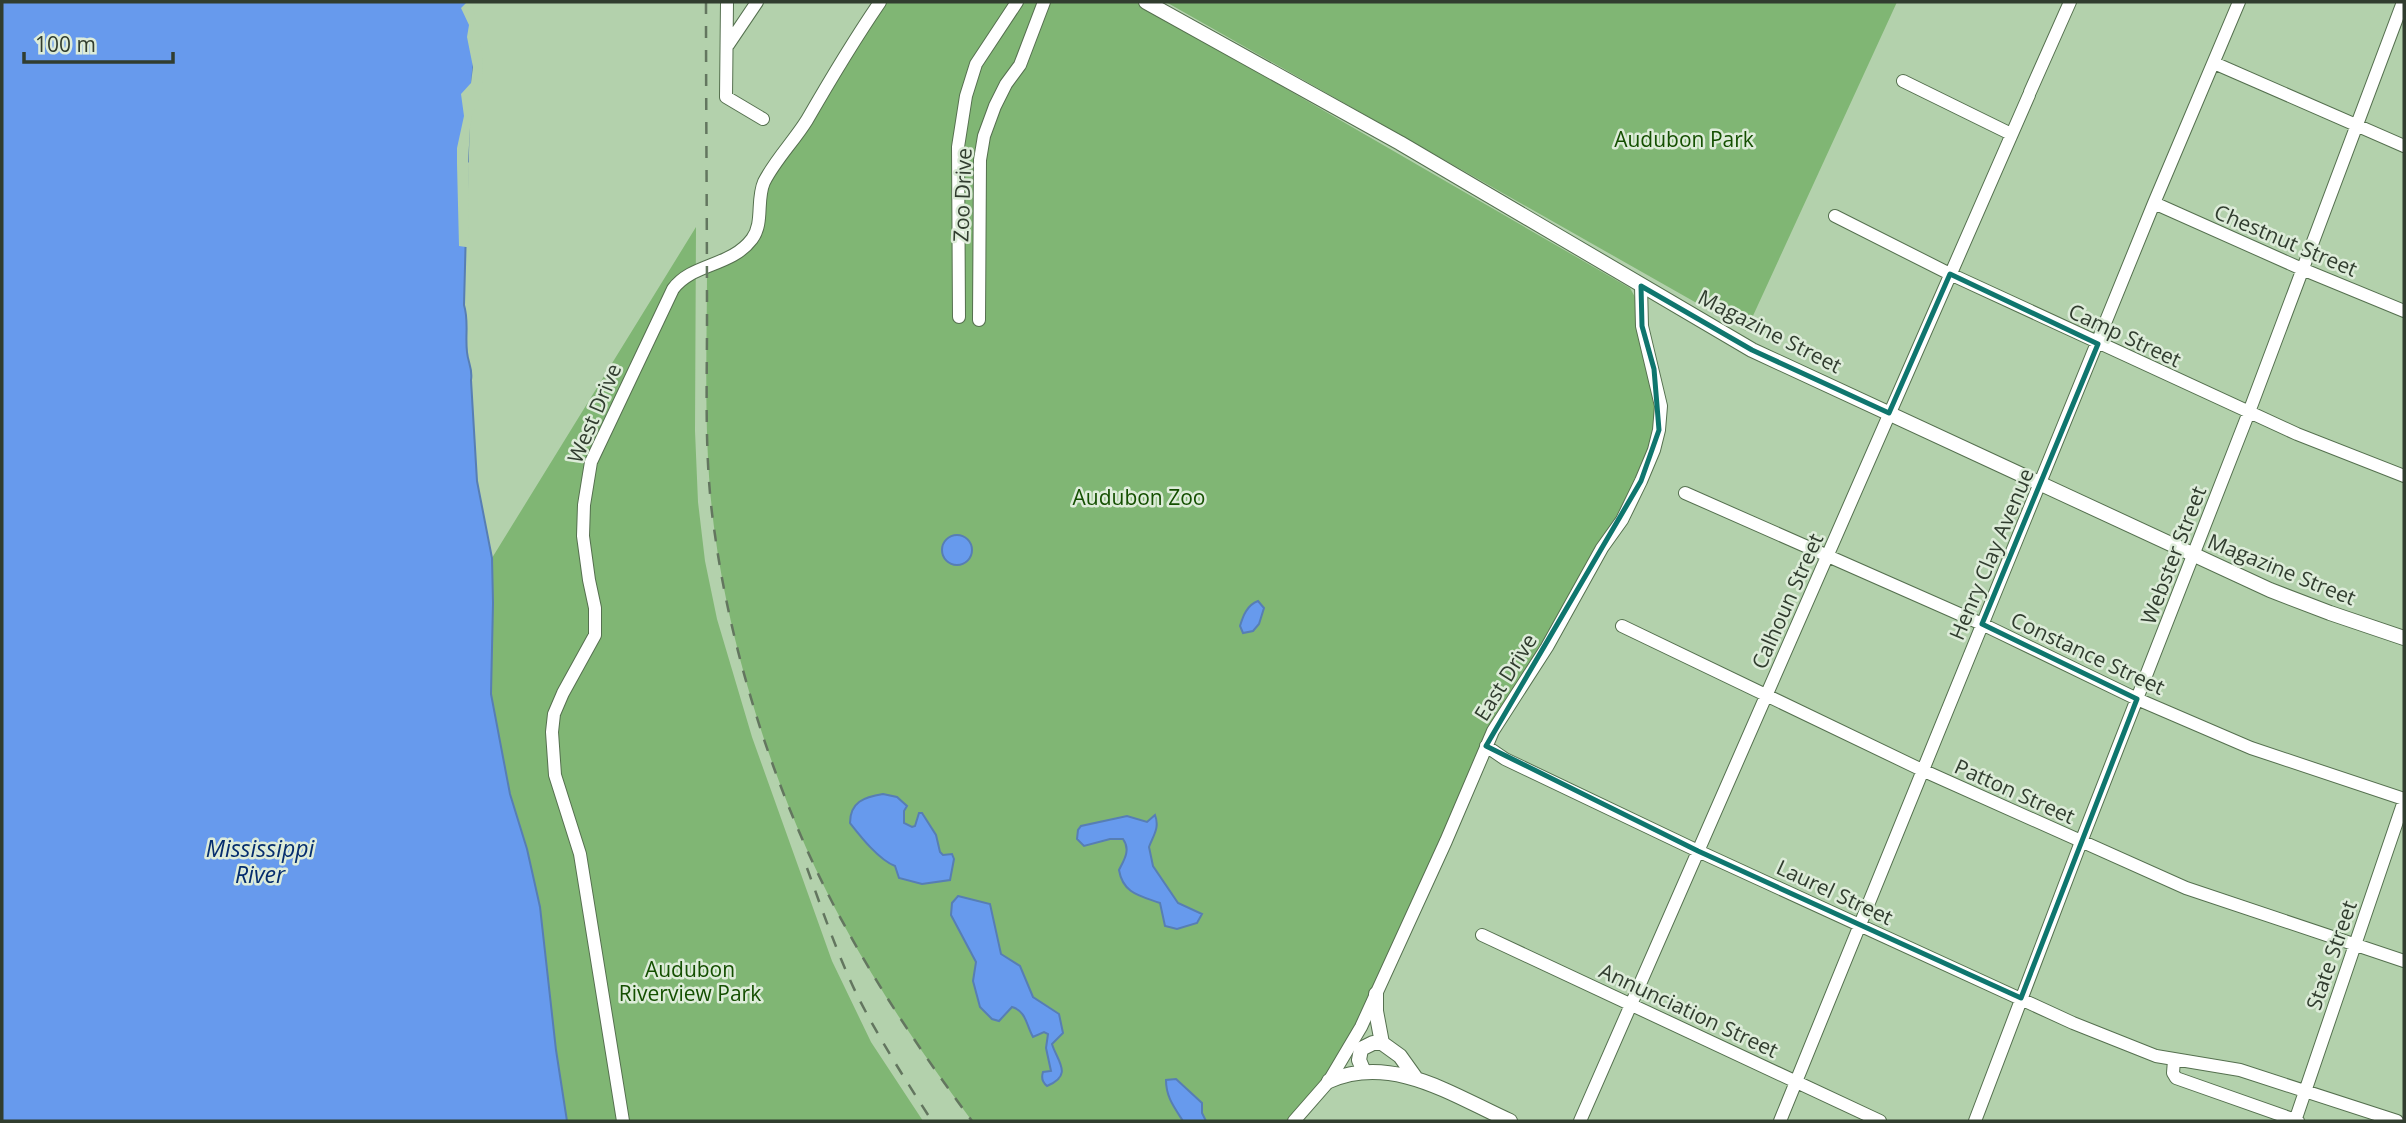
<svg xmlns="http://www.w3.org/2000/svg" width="2406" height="1123" font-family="'Open Sans',sans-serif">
  <rect width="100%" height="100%" fill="#b3d1ac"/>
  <path fill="#80b674" d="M 883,2 L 1136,2 L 1630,288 L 1641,308 L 1661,406 L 1641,481 L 1486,746 L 1350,1044 L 1295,1121 L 972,1121 C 926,1059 882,995 845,927 C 781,809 731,660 714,527 C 703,442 707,354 707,269 L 755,236 L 764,182 Z
    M 1166,2 L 1897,2 L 1746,331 Z
    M 696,227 L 695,431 L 698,502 L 705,561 L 717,619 L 752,737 L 832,961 L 871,1042 L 923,1121 L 567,1121 L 556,1050 L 540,907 L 527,850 L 510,794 L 491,694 L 493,603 L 492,558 Z"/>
  <path fill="#679aed" stroke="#577eb4" stroke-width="2" d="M 2,2 L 469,2 L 476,38 L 469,115 L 464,305 C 469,321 465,335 467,352 C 468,363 473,369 471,380 L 477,481 L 492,558 L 493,603 L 491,694 L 510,794 L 527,849 L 540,907 L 556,1050 L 567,1121 L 2,1121 Z
    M942 550a15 15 0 1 1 30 0a15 15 0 1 1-30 0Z
    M 1258,601 L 1264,608 L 1259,624 L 1253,631 L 1243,633 L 1240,626 C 1243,616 1247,605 1258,601 Z
    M 883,794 L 897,797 L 907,806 L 904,811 L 904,823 L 912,827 L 915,826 L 919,813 L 922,813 L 936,835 L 940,852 L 943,855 L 952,854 L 954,859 L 950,880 L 922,884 L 899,878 L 895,866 C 879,860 861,837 850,823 C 850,802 864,797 883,794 Z
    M 1155,815 C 1160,828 1153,836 1149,847 L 1153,866 L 1178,903 L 1202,914 L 1197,923 L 1177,929 L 1165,926 L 1160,903 C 1141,896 1123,894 1119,870 C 1124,860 1131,850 1123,839 L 1110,839 L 1084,846 L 1077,839 L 1078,830 L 1081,826 L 1127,816 L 1147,822 Z
    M 958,896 L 990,904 L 1001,954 L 1020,966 L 1033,997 L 1059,1014 L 1063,1033 L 1052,1044 C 1057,1061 1074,1075 1047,1086 C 1042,1082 1041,1078 1043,1072 L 1051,1071 L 1046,1048 L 1048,1034 L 1044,1032 L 1033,1037 C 1026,1024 1026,1011 1012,1007 L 999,1021 L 992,1019 L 980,1007 L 973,981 L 976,962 L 951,915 L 952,903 Z
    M 1176,1079 L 1202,1103 L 1202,1113 L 1206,1121 L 1183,1121 C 1174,1107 1166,1097 1166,1080 Z"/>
  <path fill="#b3d1ac" d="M 467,2 L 472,2 L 482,53 L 483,79 L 481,94 L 472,116 L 470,128 L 468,162 L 469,163 L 468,247 L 466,247 L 459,246 L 457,164 L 457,148 L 464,116 L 461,94 L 471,83 L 473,67 L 467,37 L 469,25 L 461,8 Z"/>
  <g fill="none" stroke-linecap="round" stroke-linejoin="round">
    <defs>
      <path id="minor" d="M 727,2 L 726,97 L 763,119
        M 728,45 L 757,2
        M 2214,63 L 2404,146
        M 1903,81 L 2011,134
        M 2030,92 L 2070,2
        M 2154,203 L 2302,269 L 2404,311
        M 1835,216 L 1950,274 L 2297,434 L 2404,476
        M 959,317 L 958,147 L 966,96 L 976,64 L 1017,2
        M 979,320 L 980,160 L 984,136 L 995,106 L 1006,84 L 1020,65 L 1044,2
        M 1685,493 L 1982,624 L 2137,699 L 2251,748 L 2404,799
        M 1622,626 L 1922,770 L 2186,888 L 2404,961
        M 1486,746 L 1505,759 L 1698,851 L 2073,1023 L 2156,1056 L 2240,1070 L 2397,1121
        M 1482,935 L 1880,1121
        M 2174,1060 L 2173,1073 L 2176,1078 L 2298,1121
        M 623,1121 L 580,854 L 555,775 L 552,732 L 554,714 L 563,693 L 595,635 L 595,608 L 589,580 L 583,536 L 584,505 L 591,462 L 673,289 C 692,263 731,267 752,239 C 764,223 756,200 764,182 C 775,160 794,141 807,120 C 830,80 854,40 880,2
        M 1294,1121 L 1329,1081 L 1361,1027 L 1446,841 L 1493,731 L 1547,647 L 1602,548 L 1622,520 L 1641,481 L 1654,450 L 1659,430 L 1661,406 L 1642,326 L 1641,286
        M 1580,1121 L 2029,95
        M 1780,1121 L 2154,203 L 2239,2
        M 1975,1121 L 2081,842 L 2249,412 L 2403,2
        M 2295,1121 L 2404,801"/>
      <path id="tertiary" d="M 1146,2 L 1400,143 L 1752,350 L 2270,590 L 2330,613 L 2404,638
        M 1376,994 L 1376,1011 L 1382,1043 L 1400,1056 L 1415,1077
        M 1364,1072 L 1359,1060 L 1361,1049 L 1373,1043 L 1382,1043
        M 1329,1081 C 1392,1053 1454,1096 1510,1121"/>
    </defs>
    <use href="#minor" stroke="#55704f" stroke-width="14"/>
    <use href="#tertiary" stroke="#55704f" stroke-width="16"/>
    <use href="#minor" stroke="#fff" stroke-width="12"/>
    <use href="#tertiary" stroke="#fff" stroke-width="14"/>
    <path stroke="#63765f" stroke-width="2.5" stroke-dasharray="12 12" stroke-linecap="butt" d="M 706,2 C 706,109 707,215 707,322 C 707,393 704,465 715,535 C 733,665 782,813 846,928 C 883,995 926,1059 972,1121
      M 807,868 C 823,912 838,956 858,997 C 880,1040 906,1081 932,1121"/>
  </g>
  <path fill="none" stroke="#0f766e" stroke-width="5" stroke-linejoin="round" d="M 1950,274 L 2098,344 L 1982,624 L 2137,699 L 2021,998 L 1698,851 L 1486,746 L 1641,481 L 1659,430 L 1654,369 L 1642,326 L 1641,286 L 1752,350 L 1889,413 Z"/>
  <g text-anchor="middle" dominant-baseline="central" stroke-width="5" stroke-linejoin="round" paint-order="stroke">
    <g font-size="21" fill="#144f01" stroke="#ddecd9">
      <text x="1684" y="139">Audubon Park</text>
      <text x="1139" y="497">Audubon Zoo</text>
      <text x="690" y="969">Audubon<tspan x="690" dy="24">Riverview Park</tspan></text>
    </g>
    <g font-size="21" fill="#313d2f" stroke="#ddecd9">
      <text transform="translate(962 195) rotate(-88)">Zoo Drive</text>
      <text transform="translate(2286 240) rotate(23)">Chestnut Street</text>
      <text transform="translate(1770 331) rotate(27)">Magazine Street</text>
      <text transform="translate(2125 335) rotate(25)">Camp Street</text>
      <text transform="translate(594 413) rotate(-67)">West Drive</text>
      <text transform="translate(1991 554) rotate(-67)">Henry Clay Avenue</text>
      <text transform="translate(2173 555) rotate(-69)">Webster Street</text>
      <text transform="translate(2282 569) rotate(22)">Magazine Street</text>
      <text transform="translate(1787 601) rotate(-66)">Calhoun Street</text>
      <text transform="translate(2088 653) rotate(25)">Constance Street</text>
      <text transform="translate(1505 677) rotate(-58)">East Drive</text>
      <text transform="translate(2015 791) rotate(24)">Patton Street</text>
      <text transform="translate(1835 892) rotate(25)">Laurel Street</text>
      <text transform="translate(2331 955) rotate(-71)">State Street</text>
      <text transform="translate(1689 1010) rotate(25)">Annunciation Street</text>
    </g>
    <g font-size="23" font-style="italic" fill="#052d6d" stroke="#ddecd9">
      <text x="260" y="848">Mississippi<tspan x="260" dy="26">River</tspan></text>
    </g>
  </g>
  <rect width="2406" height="1123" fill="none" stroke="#313d2f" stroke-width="7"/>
  <path d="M24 52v10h149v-10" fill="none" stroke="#313d2f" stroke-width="3.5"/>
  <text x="35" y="52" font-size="21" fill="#313d2f" stroke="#ddecd9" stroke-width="5" paint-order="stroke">100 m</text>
</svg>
